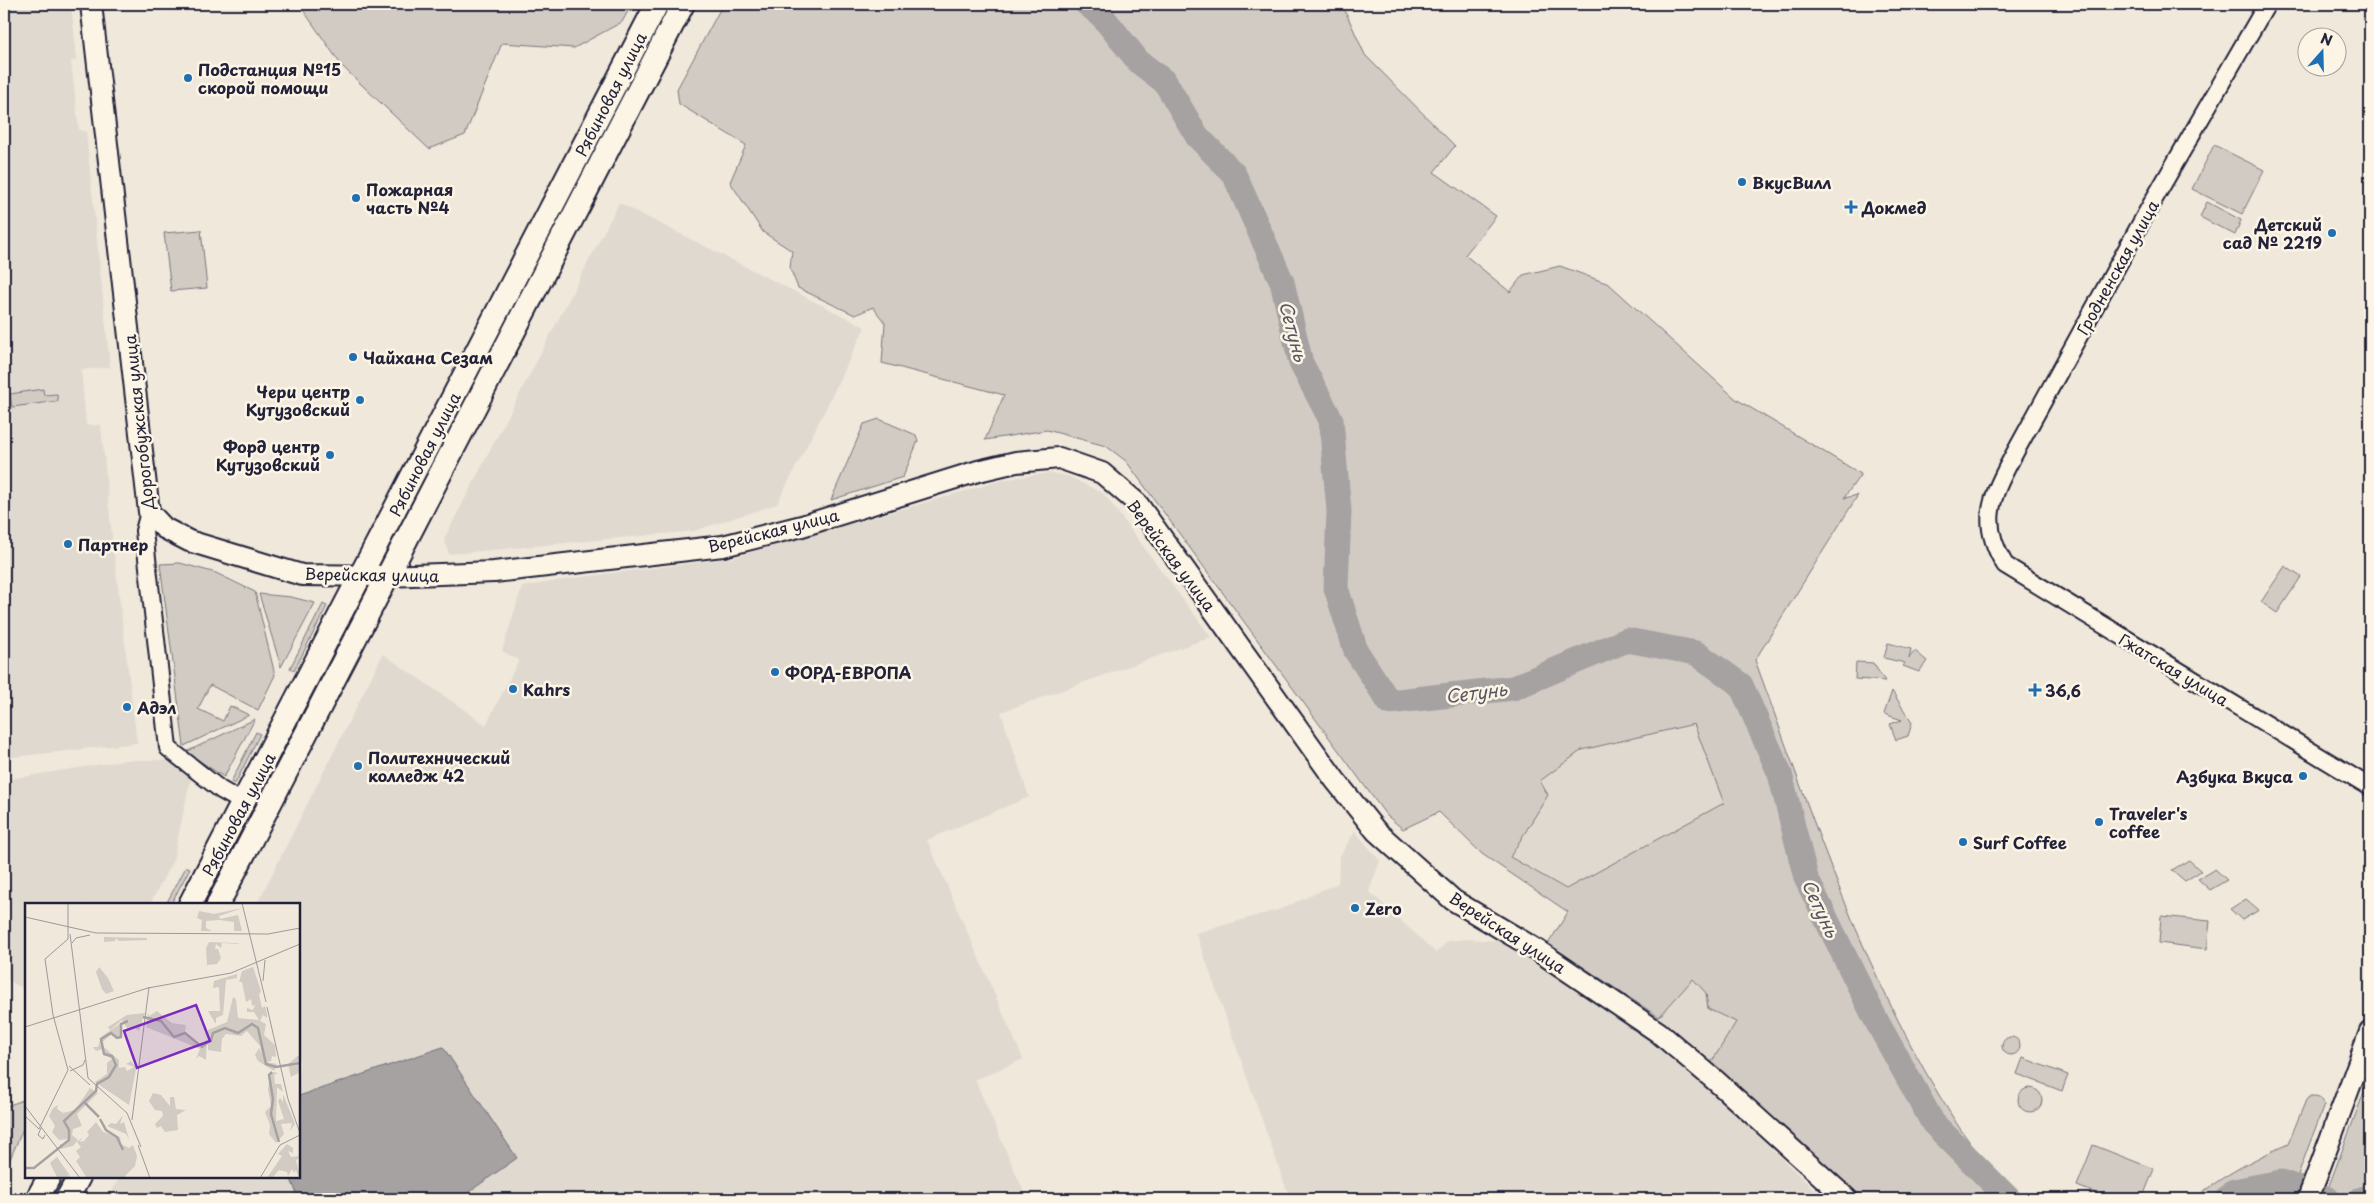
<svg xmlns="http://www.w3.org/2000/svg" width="2374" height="1203" font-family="'Playpen Sans',sans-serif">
  <rect width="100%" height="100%" fill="#efe8db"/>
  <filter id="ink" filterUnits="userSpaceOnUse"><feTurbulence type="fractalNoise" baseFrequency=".02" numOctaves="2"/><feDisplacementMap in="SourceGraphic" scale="10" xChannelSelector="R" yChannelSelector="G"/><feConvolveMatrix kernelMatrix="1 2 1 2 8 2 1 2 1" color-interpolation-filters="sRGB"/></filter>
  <g filter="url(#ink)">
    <path fill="#e0d9cf" d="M 4,4 L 71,4 L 77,60 L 71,61 L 79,130 L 86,132 L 110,367 L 81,370 L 86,425 L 101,425 L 112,538 L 137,743 L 4,758 Z
      M 619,203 L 865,327 L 822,416 L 777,504 L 694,531 L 449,554 L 444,539 Z
      M 1049,473 L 1068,476 L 1104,494 L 1211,637 L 1001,712 L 1029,797 L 927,840 L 1023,1059 L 975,1080 L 1027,1199 L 108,1199 L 120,1177 L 299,1177 L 299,904 L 257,904 L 383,654 L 486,725 L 519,660 L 502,651 L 522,587 L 574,578 L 732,558 L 1007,479 Z
      M 1694,724 L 1724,803 L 1566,889 L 1510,857 L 1548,795 L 1540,781 L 1582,750 Z
      M 126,760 L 176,760 L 192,773 L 173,860 L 150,904 L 26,904 L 26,990 L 4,978 L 4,780 Z
      M 1355,831 L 1380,861 L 1369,891 L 1436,953 L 1448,941 L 1470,939 L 1497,941 L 1522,951 L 1649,1039 L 1703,1083 L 1824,1199 L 1290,1199 L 1196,933 L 1281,909 L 1338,883 L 1340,856 Z
      M 1693,979 L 1706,993 L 1709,1009 L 1736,1022 L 1711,1063 L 1659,1017 Z"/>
    <path fill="#d1cbc3" stroke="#7a767f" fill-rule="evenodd" d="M 299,4 L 632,4 L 622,22 L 574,48 L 502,43 L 465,135 L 429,149 L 342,66 Z
      M 723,4 L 1342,4 L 1365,55 L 1455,146 L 1434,172 L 1496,216 L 1465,255 L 1510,292 L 1523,275 L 1560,266 L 1609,284 L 1736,399 L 1861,474 L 1844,498 L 1858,495 L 1755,660 C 1813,818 1865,982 1957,1124 C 1975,1151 1995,1175 2016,1199 L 1864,1199 L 1711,1063 L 1736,1022 L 1708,1009 L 1706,993 L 1693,979 L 1659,1017 L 1548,944 L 1568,912 L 1482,854 L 1439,812 L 1403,829 L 1386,815 L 1126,461 L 1106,446 L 1047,430 L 985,440 L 1004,395 L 882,363 L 885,323 L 873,307 L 855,315 L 798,288 L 790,268 L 792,251 L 763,232 L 730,182 L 746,145 L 679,104 L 677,89 ZM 1694,724 L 1724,803 L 1566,889 L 1510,857 L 1548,795 L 1540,781 L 1582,750 Z
      M 2214,145 L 2264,170 L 2242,214 L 2192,189 Z
      M 2207,202 L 2241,220 L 2235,235 L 2200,217 Z
      M 201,230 L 207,288 L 171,291 L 164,233 Z
      M 43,389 L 44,395 L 57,394 L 58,401 L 12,407 L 10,394 Z
      M 879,419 L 916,435 L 918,441 L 903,477 L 831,500 L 864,424 Z
      M 180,563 L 216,573 L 255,592 L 275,675 L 258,710 L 210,685 L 198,709 L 223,721 L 230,706 L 249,715 L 184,746 L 160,564 Z
      M 2285,566 L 2301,577 L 2277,613 L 2261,602 Z
      M 259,594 L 291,597 L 315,603 L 281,667 Z
      M 323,604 L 327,606 L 294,671 L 290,668 Z
      M 1888,643 L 1911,649 L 1909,658 L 1915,651 L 1927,661 L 1919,672 L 1903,666 L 1905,663 L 1884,658 Z
      M 1856,662 L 1873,663 L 1885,681 L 1855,679 Z
      M 1892,691 L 1912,723 L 1908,736 L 1896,740 L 1890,724 L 1902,720 L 1884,714 Z
      M 255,719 L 224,777 L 186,752 Z
      M 256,732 L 260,734 L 235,784 L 231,782 Z
      M 2189,860 L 2201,871 L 2185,881 L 2172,870 Z
      M 186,867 L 190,868 L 171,904 L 166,904 Z
      M 2215,869 L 2227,880 L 2210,890 L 2198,879 Z
      M 2246,899 L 2259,910 L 2242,920 L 2230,909 Z
      M 2161,916 L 2210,921 L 2207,949 L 2159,943 Z
      M2002 1046a9 9 0 1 1 18 0a9 9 0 1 1-18 0Z
      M 2023,1058 L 2068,1075 L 2062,1091 L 2017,1074 Z
      M 2370,1076 L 2370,1199 L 2324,1199 Z
      M2018 1100a12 12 0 1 1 24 0a12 12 0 1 1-24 0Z
      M 2311,1096 C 2319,1096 2322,1097 2324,1105 L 2289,1199 L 2194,1199 C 2223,1175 2254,1159 2288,1144 L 2306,1100 Z
      M 26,1099 L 26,1122 L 4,1173 L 4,1107 Z
      M 2093,1145 L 2154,1169 L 2142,1199 L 2111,1199 L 2077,1186 Z"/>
    <path fill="#a6a2a2" stroke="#716f79" d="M 443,1047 L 517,1158 L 459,1199 L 299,1199 L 290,1177 L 299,1177 L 299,1096 Z"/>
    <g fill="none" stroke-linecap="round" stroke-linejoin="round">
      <path stroke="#a6a2a2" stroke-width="25" d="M 1087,4 L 1102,16 L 1139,62 L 1165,82 L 1197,136 L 1234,174 L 1282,282 L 1301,363 L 1331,420 L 1339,511 L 1336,588 L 1356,651 L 1389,702 L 1513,688 L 1627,640 L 1696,653 L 1741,685 L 1780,774 L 1806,878 L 1876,1020 L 1933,1123 L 2009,1199
        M 2227,1199 L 2234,1191 L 2281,1182 L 2328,1199
        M 2362,1199 L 2370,1197"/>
      <defs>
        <path id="minor" d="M 2267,4 L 2153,201 L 2012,458 C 1991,498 1979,523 2005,565 L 2370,787
          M 149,512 L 144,531 L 168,748 L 221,790 L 244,803"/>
        <path id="tertiary" d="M 91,4 L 149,512 L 164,528 L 189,541 L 278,568 L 302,575 L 386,576 L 494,572 L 723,546 L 802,526 L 978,471 L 1016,462 L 1059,458 L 1102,473 L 1137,503 L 1335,780 L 1376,831 L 1453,900 L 1537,950 L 1658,1032 L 1716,1081 L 1847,1199
          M 2308,1199 L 2370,1032"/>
        <path id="secondary" d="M 190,904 L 657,4
          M 218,904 L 683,4
          M 37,1199 L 49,1177
          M 67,1199 L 79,1177"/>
      </defs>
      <use href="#minor" stroke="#22223b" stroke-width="20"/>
      <use href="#tertiary" stroke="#22223b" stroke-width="24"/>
      <use href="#secondary" stroke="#22223b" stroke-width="26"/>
      <use href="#minor" stroke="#fcf5e5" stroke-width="16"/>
      <use href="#tertiary" stroke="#fcf5e5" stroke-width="20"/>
      <use href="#secondary" stroke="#fcf5e5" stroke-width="22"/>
    </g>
  </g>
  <g fill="#1f6fb2" stroke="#fcf5e5" stroke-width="2">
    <circle cx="188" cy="78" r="5"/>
    <circle cx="1742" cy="182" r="5"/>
    <circle cx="356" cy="198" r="5"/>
    <path d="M1848.5 199.5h5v5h5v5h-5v5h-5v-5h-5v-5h5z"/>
    <circle cx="2332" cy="233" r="5"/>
    <circle cx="353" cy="357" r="5"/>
    <circle cx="360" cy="400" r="5"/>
    <circle cx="330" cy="455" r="5"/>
    <circle cx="68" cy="544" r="5"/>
    <circle cx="775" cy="672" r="5"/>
    <circle cx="513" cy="689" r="5"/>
    <path d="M2032.5 682.5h5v5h5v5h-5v5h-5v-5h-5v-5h5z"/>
    <circle cx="127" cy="707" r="5"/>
    <circle cx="358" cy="766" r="5"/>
    <circle cx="2303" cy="776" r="5"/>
    <circle cx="2099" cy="822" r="5"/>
    <circle cx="1963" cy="842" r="5"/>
    <circle cx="1355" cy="908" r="5"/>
  </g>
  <g text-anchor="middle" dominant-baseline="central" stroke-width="5" stroke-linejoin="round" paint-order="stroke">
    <g font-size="16" font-weight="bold" fill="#22223b" stroke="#fcf5e5" text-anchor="start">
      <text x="198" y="69">Подстанция №15<tspan x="198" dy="18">скорой помощи</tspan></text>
      <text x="1752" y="182">ВкусВилл</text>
      <text x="366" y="189">Пожарная<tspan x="366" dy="18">часть №4</tspan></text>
      <text x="1862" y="207">Докмед</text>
      <text x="2322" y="224" text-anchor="end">Детский<tspan x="2322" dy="18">сад № 2219</tspan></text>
      <text x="363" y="357">Чайхана Сезам</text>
      <text x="350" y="391" text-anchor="end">Чери центр<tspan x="350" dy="18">Кутузовский</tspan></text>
      <text x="320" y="446" text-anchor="end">Форд центр<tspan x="320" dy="18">Кутузовский</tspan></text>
      <text x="78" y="544">Партнер</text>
      <text x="785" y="672">ФОРД-ЕВРОПА</text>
      <text x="523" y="689">Kahrs</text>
      <text x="2045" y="690">36,6</text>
      <text x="137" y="707">Адэл</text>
      <text x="368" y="757">Политехнический<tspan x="368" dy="18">колледж 42</tspan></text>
      <text x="2293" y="776" text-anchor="end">Азбука Вкуса</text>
      <text x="2109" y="813">Traveler's<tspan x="2109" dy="18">coffee</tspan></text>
      <text x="1973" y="842">Surf Coffee</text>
      <text x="1365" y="908">Zero</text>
    </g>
    <g font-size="16" fill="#22223b" stroke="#fcf5e5">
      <text transform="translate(610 94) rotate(-63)">Рябиновая улица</text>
      <text transform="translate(2117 267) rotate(-61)">Гродненская улица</text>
      <text transform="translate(138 422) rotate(-96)">Дорогобужская улица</text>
      <text transform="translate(424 454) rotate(-63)">Рябиновая улица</text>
      <text transform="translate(773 530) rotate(-14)">Верейская улица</text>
      <text transform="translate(1172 555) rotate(53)">Верейская улица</text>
      <text transform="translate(372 574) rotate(1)">Верейская улица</text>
      <text transform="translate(2174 669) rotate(31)">Гжатская улица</text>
      <text transform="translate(238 814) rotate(-62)">Рябиновая улица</text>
      <text transform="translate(1508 932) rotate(33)">Верейская улица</text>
    </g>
    <g font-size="18" font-style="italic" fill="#575564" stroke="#fcf5e5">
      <text transform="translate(1294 331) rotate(75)">Сетунь</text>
      <text transform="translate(1476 692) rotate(-7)">Сетунь</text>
      <text transform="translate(1821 908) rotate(65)">Сетунь</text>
    </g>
  </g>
  <g transform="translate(25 903)">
    <rect width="275" height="275" fill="#efe8db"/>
    <path d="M 218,5 L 194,13 L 195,16 L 213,12 L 217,28 L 209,28 L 209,19 L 194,17 L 181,18 L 181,25 L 187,28 L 176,28 L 177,17 L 172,15 L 174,8 L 189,11 ZM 79,34 L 122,35 L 122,37 L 94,38 L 91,35 L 90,38 L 79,39 ZM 184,39 L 211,40 L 215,41 L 197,40 L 196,45 L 191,41 L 190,46 L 193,46 L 196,55 L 192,61 L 182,62 L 181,45 ZM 74,64 L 83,75 L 89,88 L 81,91 L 77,86 L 71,69 ZM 228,64 L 236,88 L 234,92 L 237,105 L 240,103 L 242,111 L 242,115 L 238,112 L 235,118 L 241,121 L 239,132 L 250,142 L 251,154 L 247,153 L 246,158 L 241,159 L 252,161 L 249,168 L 233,158 L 230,152 L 234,145 L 236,151 L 235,143 L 222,128 L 216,133 L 201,131 L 197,136 L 196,149 L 183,147 L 183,127 L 202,119 L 208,94 L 211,96 L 213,115 L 234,117 L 229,109 L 222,109 L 222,105 L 228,107 L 230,102 L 227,103 L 226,96 L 221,99 L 217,79 L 214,79 L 217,68 ZM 212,71 L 212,75 L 201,77 L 198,112 L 191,115 L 191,120 L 190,120 L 183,108 L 195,108 L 194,84 L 188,85 L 189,78 ZM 132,108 L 147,120 L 161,122 L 160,129 L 173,141 L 177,143 L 182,136 L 181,157 L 174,153 L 171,156 L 175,146 L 121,124 L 123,110 L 124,113 ZM 120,110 L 114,128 L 108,124 L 103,127 L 97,117 L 85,127 L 83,124 L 102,112 ZM 97,119 L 97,135 L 92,136 L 87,131 L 75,141 L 94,157 L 94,165 L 100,164 L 102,168 L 109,164 L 101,161 L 106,158 L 110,163 L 112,161 L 104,202 L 70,179 L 82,171 L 82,160 L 87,156 L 79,152 L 78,146 L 71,148 L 68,144 L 73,144 L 76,134 ZM 275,151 L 275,169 L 266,174 L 263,161 ZM 246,169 L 253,170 L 249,172 L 250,181 L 256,181 L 258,189 L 252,184 L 251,218 L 259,216 L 253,198 L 255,195 L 258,199 L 258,191 L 270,221 L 265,228 L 267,220 L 256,221 L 259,231 L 251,240 L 244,231 L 245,222 L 240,209 L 246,203 L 243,186 ZM 65,185 L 73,190 L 52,211 L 57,223 L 48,226 L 47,232 L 53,237 L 48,243 L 35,246 L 35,241 L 38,242 L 43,236 L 34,237 L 27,229 L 30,223 L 24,213 L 28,205 L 33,202 L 32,206 L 38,210 L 50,207 ZM 128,190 L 136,192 L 145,203 L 145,194 L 149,194 L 151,206 L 161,207 L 152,212 L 153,227 L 140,229 L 136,223 L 132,225 L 130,221 L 138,213 L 137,208 L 130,207 L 124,198 ZM 98,212 L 95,221 L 99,219 L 104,236 L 101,231 L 82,223 L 86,220 L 91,221 ZM 71,219 L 78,229 L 95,234 L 96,241 L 104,245 L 108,242 L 112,253 L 110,263 L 100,273 L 102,275 L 62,275 L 51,258 L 55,254 L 51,248 L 56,244 L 52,239 L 57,235 L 55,239 L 59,238 L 64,232 L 62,229 ZM 262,241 L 268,245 L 268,250 L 263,248 L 266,254 L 275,253 L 271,258 L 275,271 L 273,273 L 271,267 L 269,270 L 267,266 L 263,273 L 262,269 L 254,267 L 247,275 L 242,275 L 257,253 L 253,251 ZM 32,254 L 44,271 L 46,275 L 41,269 L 45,275 L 32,274 L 25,260 Z" fill="#d1cbc3"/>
    <path fill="none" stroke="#a6a2a2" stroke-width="2.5" d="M 118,114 L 136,118 L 149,134 L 160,130 L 177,144 L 186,137 L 188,130 L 200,125 L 213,130 L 227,121 L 233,125 L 241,161 L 251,164 L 275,160M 247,169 L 244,172 L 248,196 L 246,211 L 254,239M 59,199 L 74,214M 75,216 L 81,227 L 92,234 L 98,247M 0,265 L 9,265 L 44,237 L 44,227 L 39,218 L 71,188 L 72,181 L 84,174 L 91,162 L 87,153 L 79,151 L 76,136 L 86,130 L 92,135 L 96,134 L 96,121 L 103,118"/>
    <path fill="none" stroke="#9d999b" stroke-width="1" d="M 217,0 L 241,99M 0,14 L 71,30 L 243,31 L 275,25M 45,31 L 63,175 L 102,210 L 116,244M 47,40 L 51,35 L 65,32M 238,78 L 240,57M 242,104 L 263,196 L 275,230M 0,124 L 123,85 L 206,70 L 275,41M 44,163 L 65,182M 45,168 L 58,162 L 60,157M 0,203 L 55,275M 0,213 L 14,226 L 43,167 L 28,112 L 20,56 L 43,36 L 43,0M 107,217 L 124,84M 16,225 L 13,232 L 18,236 L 20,232M 113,242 L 125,275M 235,275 L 255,242 L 275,232"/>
    <path fill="#7b2cbf" fill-opacity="0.15" stroke="#7b2cbf" stroke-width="2.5" d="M 171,102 L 185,138 L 112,165 L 99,128 Z"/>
    <rect width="275" height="275" fill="none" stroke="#22223b" stroke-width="2.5"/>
  </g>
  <rect width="2374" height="1203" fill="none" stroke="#fcf5e5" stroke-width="20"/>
  <rect x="10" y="10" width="2354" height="1183" fill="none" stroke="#22223b" stroke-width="2" filter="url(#ink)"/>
  <g transform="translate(2322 52) rotate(20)"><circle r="24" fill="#fcf5e5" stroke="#a5a1a1"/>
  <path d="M0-4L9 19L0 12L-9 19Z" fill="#1f6fb2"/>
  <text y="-8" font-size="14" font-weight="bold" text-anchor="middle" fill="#22223b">N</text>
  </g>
</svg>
